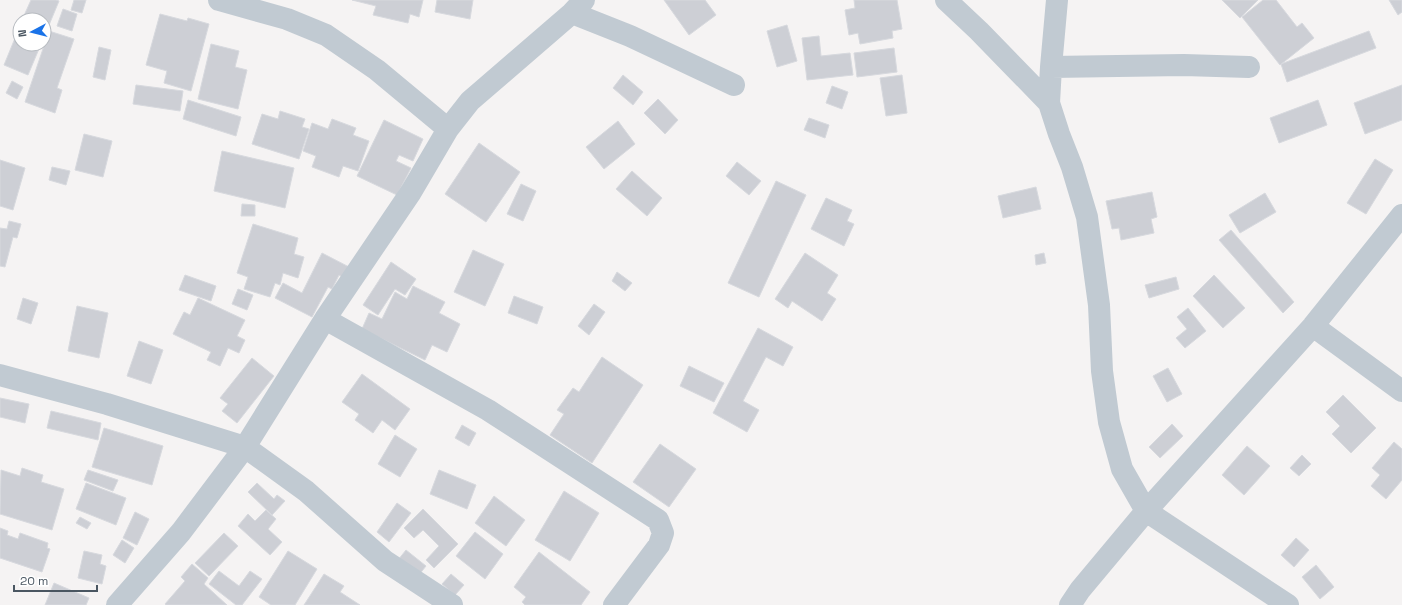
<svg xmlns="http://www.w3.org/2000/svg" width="1402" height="605" font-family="'Space Grotesk',sans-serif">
  <rect width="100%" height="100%" fill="#f5f3f3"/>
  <path fill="#cdcfd5" stroke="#d7d9de" d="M 31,0 L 56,0 L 59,1 L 44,37 L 44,20 L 22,20 Z
    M 74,0 L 86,0 L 82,13 L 71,10 Z
    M 352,0 L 423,0 L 419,17 L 410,14 L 408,23 L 373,15 L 376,6 Z
    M 437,0 L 473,0 L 470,19 L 435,12 Z
    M 664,0 L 705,0 L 716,15 L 689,35 Z
    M 854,0 L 897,0 L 902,29 L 892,31 L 893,38 L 860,44 L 858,33 L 849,35 L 845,10 L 855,8 Z
    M 1222,0 L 1258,0 L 1240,18 Z
    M 1263,0 L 1276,0 L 1297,27 L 1302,23 L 1314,38 L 1280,65 L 1242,17 Z
    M 1389,0 L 1402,0 L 1402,12 L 1398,15 Z
    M 63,9 L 77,14 L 72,31 L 57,26 Z
    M 160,14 L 187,21 L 188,18 L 209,24 L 191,91 L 164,83 L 167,71 L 146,65 Z
    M 787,25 L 797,61 L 777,67 L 767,31 Z
    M 20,26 L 20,44 L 41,44 L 28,75 L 4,65 Z
    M 49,31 L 74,39 L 57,88 L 62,90 L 55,113 L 25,102 Z
    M 1369,31 L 1376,48 L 1287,82 L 1281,64 Z
    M 819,36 L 821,56 L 850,53 L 853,75 L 807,80 L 802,38 Z
    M 211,44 L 239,51 L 235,67 L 247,70 L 238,109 L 198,99 Z
    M 99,47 L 111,50 L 105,80 L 93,77 Z
    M 894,48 L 897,72 L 857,77 L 854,53 Z
    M 623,75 L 643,92 L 633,105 L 613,88 Z
    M 902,75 L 907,113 L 886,116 L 880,78 Z
    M 12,81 L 23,87 L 17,99 L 6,93 Z
    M 136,85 L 183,91 L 180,111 L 133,104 Z
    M 1402,85 L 1402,120 L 1365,134 L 1354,103 Z
    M 832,86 L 848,92 L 842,109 L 826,103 Z
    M 658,99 L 678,120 L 665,134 L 644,113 Z
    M 188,100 L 241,117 L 236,136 L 183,119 Z
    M 1318,100 L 1327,125 L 1279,143 L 1270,118 Z
    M 280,111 L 305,119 L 302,127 L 309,129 L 299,159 L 252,144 L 262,114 L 278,119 Z
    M 809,118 L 829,125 L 825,138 L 804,130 Z
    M 332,119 L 356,128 L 353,135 L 369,141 L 358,171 L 343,166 L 339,177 L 312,167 L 316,156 L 303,151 L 312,123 L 328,129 Z
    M 384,120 L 423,139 L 413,161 L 399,155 L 396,161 L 411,168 L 397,195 L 357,176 Z
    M 618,121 L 635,144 L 604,169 L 586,147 Z
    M 84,134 L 112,141 L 103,177 L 75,170 Z
    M 479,143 L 520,172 L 486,222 L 445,194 Z
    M 222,151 L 294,168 L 285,208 L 214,191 Z
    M 1375,159 L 1393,170 L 1366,214 L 1347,203 Z
    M 0,160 L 25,168 L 13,210 L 0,206 Z
    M 737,162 L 761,181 L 749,195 L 726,176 Z
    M 52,167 L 70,171 L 66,185 L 49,180 Z
    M 632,171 L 662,198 L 647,216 L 616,189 Z
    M 776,181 L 806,195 L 759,297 L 728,283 Z
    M 521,184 L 536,191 L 523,221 L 507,214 Z
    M 1036,187 L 1041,209 L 1003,218 L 998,196 Z
    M 1152,192 L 1157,217 L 1151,219 L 1154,233 L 1121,240 L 1119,228 L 1112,229 L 1106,201 Z
    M 1265,193 L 1276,212 L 1240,233 L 1229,215 Z
    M 826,198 L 852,210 L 847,221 L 854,224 L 844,246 L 811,229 Z
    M 242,204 L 255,205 L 255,216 L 241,216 Z
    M 9,221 L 21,224 L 17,238 L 13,237 L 5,267 L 0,266 L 0,228 L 7,229 Z
    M 253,224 L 298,238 L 294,254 L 304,257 L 298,278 L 283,273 L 280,285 L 275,283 L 270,297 L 244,289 L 248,277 L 237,273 Z
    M 1231,230 L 1294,302 L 1283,313 L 1219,240 Z
    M 473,250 L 504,264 L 485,306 L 454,292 Z
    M 322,253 L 351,268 L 345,279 L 339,275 L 332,289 L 328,287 L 312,317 L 275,298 L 283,283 L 302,293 Z
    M 805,253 L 838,275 L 827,293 L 836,299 L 822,321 L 792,301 L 788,308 L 775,299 Z
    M 1044,253 L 1046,263 L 1036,265 L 1035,255 Z
    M 391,262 L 416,279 L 405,295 L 395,289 L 378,315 L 363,305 Z
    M 617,272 L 632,283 L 625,291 L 612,281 Z
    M 185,275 L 216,286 L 211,301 L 179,290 Z
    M 1214,275 L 1245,308 L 1223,328 L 1193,296 Z
    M 1176,277 L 1179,289 L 1149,298 L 1145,285 Z
    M 413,286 L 445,302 L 439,313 L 460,324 L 447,352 L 432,345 L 425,360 L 362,329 L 369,313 L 382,319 L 395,292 L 407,299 Z
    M 238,289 L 253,295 L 247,310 L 232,304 Z
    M 514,296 L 543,307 L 537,324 L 508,313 Z
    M 23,298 L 38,303 L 31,324 L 17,319 Z
    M 198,298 L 245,320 L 237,336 L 245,340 L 239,353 L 228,348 L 220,366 L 207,360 L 211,352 L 173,334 L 184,312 L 190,315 Z
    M 594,304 L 605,312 L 589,335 L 578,326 Z
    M 77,306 L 108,313 L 99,358 L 68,351 Z
    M 1188,308 L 1206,331 L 1185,348 L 1176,338 L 1187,329 L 1177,317 Z
    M 758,328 L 793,347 L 783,366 L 766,357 L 743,401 L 759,410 L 747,432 L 713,413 Z
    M 139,341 L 163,350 L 151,384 L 127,376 Z
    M 602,357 L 643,385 L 592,463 L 550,435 L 564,414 L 557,410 L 573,388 L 579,392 Z
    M 252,358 L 274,376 L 237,423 L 222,411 L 228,404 L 220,398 Z
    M 689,366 L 724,383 L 714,402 L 680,386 Z
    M 1168,368 L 1182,394 L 1167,402 L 1153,376 Z
    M 362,374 L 410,409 L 395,430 L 382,420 L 373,433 L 355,420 L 359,414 L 342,402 Z
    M 1343,395 L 1376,428 L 1351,453 L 1332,434 L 1340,426 L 1326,412 Z
    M 0,398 L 29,404 L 25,423 L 0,417 Z
    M 51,411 L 101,423 L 98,440 L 47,428 Z
    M 1172,424 L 1183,436 L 1160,458 L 1149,447 Z
    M 462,425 L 476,433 L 469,446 L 455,438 Z
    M 104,428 L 163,446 L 152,485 L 92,467 Z
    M 395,435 L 417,449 L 400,477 L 378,464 Z
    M 1394,442 L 1402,449 L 1402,480 L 1386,499 L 1371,486 L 1380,475 L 1372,468 Z
    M 660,444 L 696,469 L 669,507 L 633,482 Z
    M 1247,446 L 1270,466 L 1244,495 L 1222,475 Z
    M 1302,455 L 1311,464 L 1299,476 L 1290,468 Z
    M 22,468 L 43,475 L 41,482 L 64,489 L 52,530 L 0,514 L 1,470 L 20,476 Z
    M 88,470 L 118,480 L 113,491 L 84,480 Z
    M 439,470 L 476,485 L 467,509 L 430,494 Z
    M 86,483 L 126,498 L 116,525 L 76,509 Z
    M 257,483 L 274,499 L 277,495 L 285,501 L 272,515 L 248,492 Z
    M 564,491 L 599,513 L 570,561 L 535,540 Z
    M 494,496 L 525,520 L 506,546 L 475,523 Z
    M 397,503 L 411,513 L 389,542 L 377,532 Z
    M 423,509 L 458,544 L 434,568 L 426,560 L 439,546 L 423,530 L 414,538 L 404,528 Z
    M 266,510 L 276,519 L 268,529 L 282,542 L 270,555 L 238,526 L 248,514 L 255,521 Z
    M 135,512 L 149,519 L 137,545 L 123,538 Z
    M 80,517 L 91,523 L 87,529 L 76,523 Z
    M 0,528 L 8,531 L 7,535 L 18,539 L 20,533 L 48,543 L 47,548 L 50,549 L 42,572 L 0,558 Z
    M 475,532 L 503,554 L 485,579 L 456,556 Z
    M 224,533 L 238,546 L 209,576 L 195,563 Z
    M 1296,538 L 1309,550 L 1294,567 L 1281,555 Z
    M 122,540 L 134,548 L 125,563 L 113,555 Z
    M 406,550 L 426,566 L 418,576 L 398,560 Z
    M 84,551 L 102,555 L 100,564 L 106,566 L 102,584 L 78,578 Z
    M 288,551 L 317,569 L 295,605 L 271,605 L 259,597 Z
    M 539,552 L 590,592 L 581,605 L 525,605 L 522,602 L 526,597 L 514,587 Z
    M 192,564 L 208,578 L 204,584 L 227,605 L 166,605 L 165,604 L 185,581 L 181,577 Z
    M 1316,565 L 1334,587 L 1320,599 L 1302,577 Z
    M 219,571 L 239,586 L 250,571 L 262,579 L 242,605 L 236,605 L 209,584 Z
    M 324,574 L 344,586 L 340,592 L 360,605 L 304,605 Z
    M 451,574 L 464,585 L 455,595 L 442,584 Z
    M 54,583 L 89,598 L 86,605 L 45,605 Z"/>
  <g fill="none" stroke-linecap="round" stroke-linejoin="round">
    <path stroke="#c1cad2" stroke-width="22" d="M 219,0 L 287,19 L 326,35 L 377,70 L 448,129
      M 946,0 L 979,31 L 1049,103
      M 1057,0 L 1051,67 L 1049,103 L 1059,134 L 1072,167 L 1087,217 L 1099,305 L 1102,371 L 1109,422 L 1122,469 L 1146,511 L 1288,605
      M 572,13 L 630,36 L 734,85
      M 1051,67 L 1184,65 L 1249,67
      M 325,319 L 488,410 L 658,520 L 663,533 L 659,545 L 614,605
      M 1313,326 L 1402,391
      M 0,375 L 107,404 L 245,447 L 306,491 L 385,561 L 452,605
      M 117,605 L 181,532 L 245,447 L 325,319 L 411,192 L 448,129 L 470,101 L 572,13 L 584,0
      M 1070,605 L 1080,590 L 1146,511 L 1313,326 L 1402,215"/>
  </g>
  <g transform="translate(32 32) rotate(263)"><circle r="19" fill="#ffffff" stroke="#b7bbc0"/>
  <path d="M0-3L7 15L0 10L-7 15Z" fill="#1a73e8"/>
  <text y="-6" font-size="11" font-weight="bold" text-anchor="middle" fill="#4a5661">N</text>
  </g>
  <path d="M14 585v6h83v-6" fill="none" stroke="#4a5661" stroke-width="2"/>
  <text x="20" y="585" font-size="12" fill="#4a5661" stroke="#ffffff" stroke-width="3" paint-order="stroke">20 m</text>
</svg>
